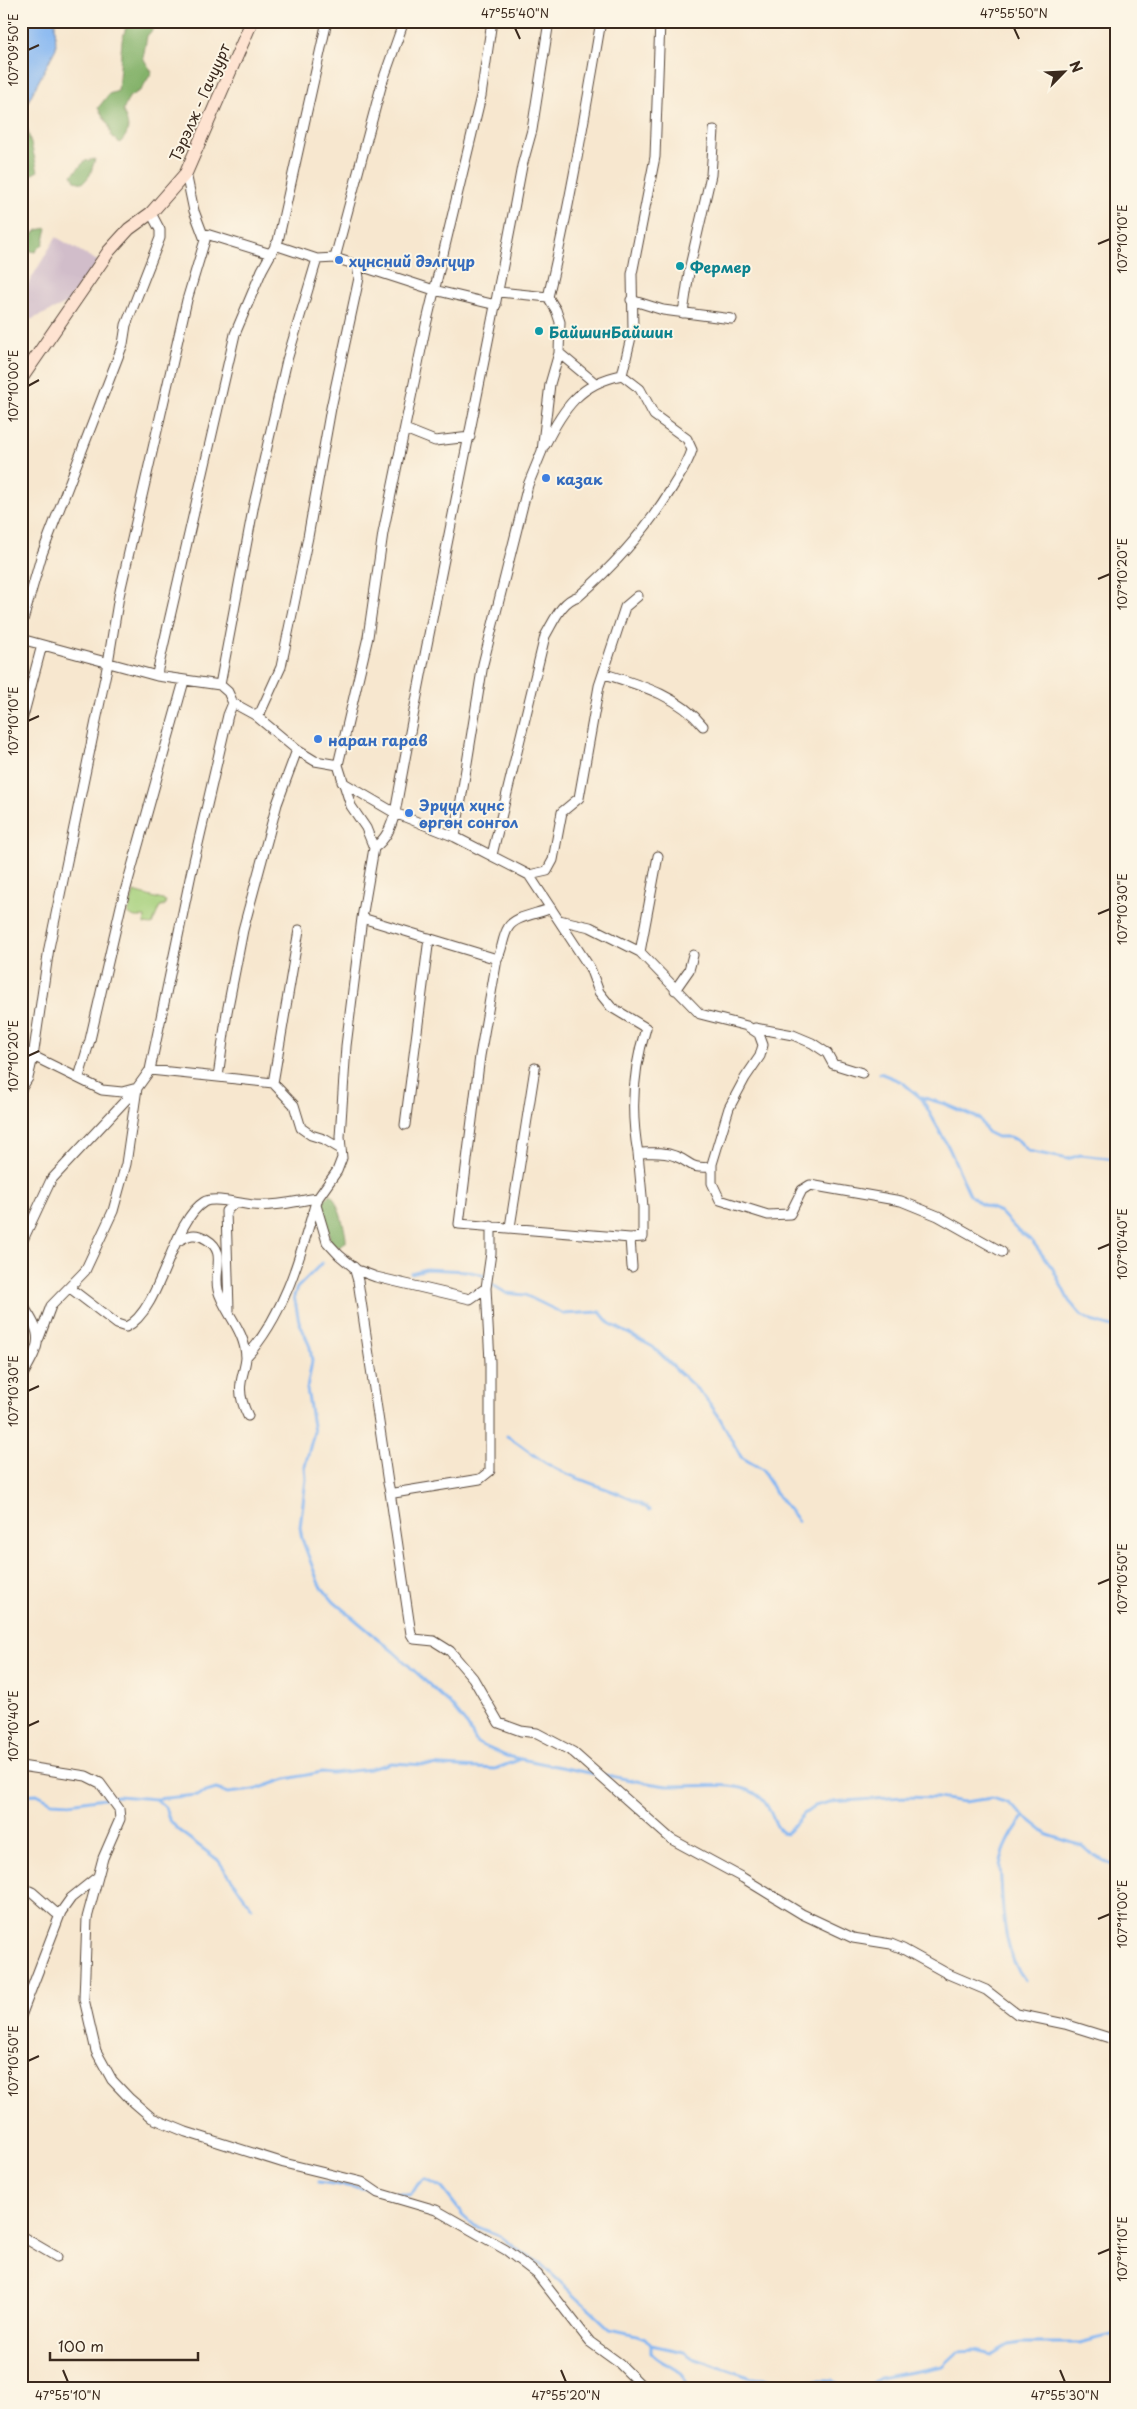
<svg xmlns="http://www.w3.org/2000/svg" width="1137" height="2409" font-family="'Playpen Sans',sans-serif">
  <rect width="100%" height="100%" fill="#fcf5e5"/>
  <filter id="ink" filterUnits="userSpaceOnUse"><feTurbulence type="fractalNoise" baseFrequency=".02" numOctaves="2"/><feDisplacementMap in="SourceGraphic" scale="10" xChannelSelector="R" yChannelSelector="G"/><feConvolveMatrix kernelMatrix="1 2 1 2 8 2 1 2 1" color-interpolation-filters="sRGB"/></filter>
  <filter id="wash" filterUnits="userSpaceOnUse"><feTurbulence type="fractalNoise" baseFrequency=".0096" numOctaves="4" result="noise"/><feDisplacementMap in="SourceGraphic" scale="20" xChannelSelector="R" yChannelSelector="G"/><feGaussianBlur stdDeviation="1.12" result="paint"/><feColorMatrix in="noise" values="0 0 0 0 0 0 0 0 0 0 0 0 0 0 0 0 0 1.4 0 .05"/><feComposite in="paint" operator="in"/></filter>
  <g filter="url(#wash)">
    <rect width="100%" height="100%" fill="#f7e7cf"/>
    <path fill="#d1bdca" d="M 56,237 L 99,262 L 75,300 L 21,324 L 21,296 Z"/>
    <path fill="#a6d07b" stroke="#707d4c" d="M 134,892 L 166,901 L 164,906 L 160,906 L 152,925 L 144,924 L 145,917 L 135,917 L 128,914 Z"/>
    <path fill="#84b26b" stroke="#606e44" d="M 128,21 L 160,21 L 147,36 L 143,58 L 152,72 L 141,90 L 129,97 L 123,111 C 129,126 131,131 120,143 L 111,136 L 109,126 L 98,108 L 109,94 L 118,91 L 122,40 Z
      M 21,105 L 38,171 L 21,180 Z
      M 95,159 L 90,175 L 83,183 L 75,181 L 72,175 L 85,161 Z
      M 47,228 L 43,244 L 35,252 L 27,250 L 24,244 L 37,230 Z
      M 330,1194 C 337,1197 347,1234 346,1242 L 339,1247 L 330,1244 C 330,1228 322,1215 324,1200 Z"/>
    <path fill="#86b7f2" stroke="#607088" d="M 21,21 L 55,21 L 56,48 L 23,111 Z"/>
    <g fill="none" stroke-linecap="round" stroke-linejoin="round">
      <path stroke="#86b7f2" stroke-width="3" d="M 880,1073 L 902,1082 L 922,1099 L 949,1148 L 970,1195 L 979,1203 L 1000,1212 L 1016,1229 L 1032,1241 L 1053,1269 L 1069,1301 L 1081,1315 L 1091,1321 L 1116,1328
        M 921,1097 L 945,1104 L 980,1119 L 987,1132 L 997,1137 L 1009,1137 L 1019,1141 L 1028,1151 L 1068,1159 L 1080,1155 L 1116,1159
        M 322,1263 L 297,1288 L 294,1296 L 299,1321 L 310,1347 L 312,1361 L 307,1389 L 314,1432 L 305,1466 L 306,1479 L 300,1527 L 302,1539 L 319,1584 L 334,1602 L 394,1652 L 448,1702 L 467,1725 L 477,1743 L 506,1756 L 595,1774
        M 411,1273 L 426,1269 L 467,1271 L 483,1275 L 493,1285 L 506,1293 L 525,1295 L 564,1314 L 600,1312 L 609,1323 L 653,1347 L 704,1396 L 718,1415 L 741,1457 L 763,1470 L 774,1491 L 798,1521
        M 507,1436 C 522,1445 536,1458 551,1466 C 583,1484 619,1489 650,1510
        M 604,1775 C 625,1778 646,1784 668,1786 C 691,1787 726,1782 748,1790 C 776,1801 769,1827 786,1834 L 804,1814 L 815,1806 L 830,1802 L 903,1797 L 938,1798 L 964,1802 L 992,1798 L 1008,1803 L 1048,1835 L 1082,1846 L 1091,1854 L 1116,1867
        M 21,1795 L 37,1794 L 52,1802 L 70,1803 L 118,1796 L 156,1799 L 197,1795 L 216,1789 L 228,1793 L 254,1790 L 286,1779 L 322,1772 L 332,1773 L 370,1769 L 391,1763 L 495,1769 L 521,1759
        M 156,1799 L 165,1807 L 169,1819 L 178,1830 L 218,1860 L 252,1908
        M 1024,1817 C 1013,1831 1003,1848 1000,1866 C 1000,1871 1001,1876 1001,1881 C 1003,1914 1004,1954 1025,1981
        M 318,2182 L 368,2189
        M 394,2193 L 411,2195 L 418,2184 L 425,2179 L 442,2188 L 463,2215 L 475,2226 L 500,2236 L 522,2253 L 540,2263 L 610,2329 L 637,2335 L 645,2338 L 651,2345 L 684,2352 L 693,2358 L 752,2378 L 795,2381 L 832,2381 L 849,2388
        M 651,2345 L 651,2353 C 665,2369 681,2362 688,2388
        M 865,2388 L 880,2378 L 943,2366 L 958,2352 L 975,2351 L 992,2355 L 1009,2345 L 1021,2343 L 1079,2343 L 1116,2334"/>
    </g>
  </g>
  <g filter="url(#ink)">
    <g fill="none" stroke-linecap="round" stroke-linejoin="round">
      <defs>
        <path id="street" d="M 601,21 C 585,114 570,206 548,297 L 556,310 L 560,322 L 559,353 L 550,384 L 542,451 L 528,485 L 483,664 L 455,837 L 529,875 L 590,968 L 599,992 L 611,1007 L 646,1028 C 633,1069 630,1110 638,1153
          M 203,233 L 271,254
          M 275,245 L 317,259
          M 357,265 L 434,290 L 496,305
          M 499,292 L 548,297
          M 631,300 L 663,310 L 732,319
          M 683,313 L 690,266 L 711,175 L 714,130
          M 559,353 L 595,383
          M 405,429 L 435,441 L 470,437
          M 545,445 C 563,409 580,383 622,375
          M 21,627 L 42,554 L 123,344 L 126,325 L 160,238 L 160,230 L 151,213
          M 21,639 L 157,676
          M 605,674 C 640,685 679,696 703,726
          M 220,685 L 157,676 L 158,669 L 235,334 L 262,270 L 278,241 L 327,21
          M 255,715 L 233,703 L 228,692 L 220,685 L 254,504 L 287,360 L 317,259 L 335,258
          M 21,724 L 42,645
          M 297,750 L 277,804 L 243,930 L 227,1012 L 218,1077 L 273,1083 L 299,930
          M 338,765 L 315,761 L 297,750 L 255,715 L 261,711 L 281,667 L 308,537 L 331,408 L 359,278 L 357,265 L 335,258 L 382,83 L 404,21
          M 342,782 L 395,813 C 391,827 387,838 374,848
          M 455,837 L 395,813 C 434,596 482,382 522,166 L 532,130 L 549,21
          M 492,855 L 545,636 C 554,621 561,601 579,596 C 616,564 646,530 672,488 C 679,476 688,464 692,450 L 687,439 L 654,415 L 640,389 L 622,375 L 633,329 L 632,274 L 655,157 L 660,21
          M 529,875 L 547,871 L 553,860 L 562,812 L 579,798 L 599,686 L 625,607 L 638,596
          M 362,918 L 497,959 L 480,1056 L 459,1224 L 630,1238
          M 559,920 L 590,927 L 640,952 L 700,1014 L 747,1026 L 759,1034 L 763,1045 L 760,1056 L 745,1078 L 729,1108 L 712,1164 L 712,1183 L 720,1200 L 768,1215 L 790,1214 L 802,1190 L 810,1185 L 901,1201 L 938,1216 L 1002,1252
          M 640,952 L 658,856
          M 497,959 C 503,949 502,938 508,928 C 514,916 539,914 551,908
          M 675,990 L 689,970 L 693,955
          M 755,1028 L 793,1035 L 812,1043 L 827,1053 L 833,1064 L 862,1073
          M 21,1050 L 102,1090 L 122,1092 L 137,1088 L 150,1070 L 218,1077
          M 150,1070 L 191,874 L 228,715 L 233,703
          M 79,1077 L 90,1040 L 121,906 L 184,681
          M 273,1083 L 294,1105 L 301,1128 L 311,1135 L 324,1139 L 341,1149
          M 21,1089 L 28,1078 L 33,1057 L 49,948 L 108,663 L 119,596 L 187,300 L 205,240 L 194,211 L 186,173
          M 405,1125 L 429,938
          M 491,1226 L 491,1253 L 486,1288 L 470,1299 L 376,1277 L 357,1270 L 339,1255 L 327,1242 L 316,1205 L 318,1198 L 337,1171 L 342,1158 L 340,1137 L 346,1046 L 362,918 L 374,848 L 366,828 L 351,806 L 338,765 L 368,637 L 383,533 L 426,325 L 481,96 L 492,21
          M 510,1227 L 535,1068
          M 178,1241 C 189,1235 195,1232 206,1239 C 228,1252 213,1270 218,1290 C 224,1312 245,1330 246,1357 C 246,1365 242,1374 241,1383 C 239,1394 243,1406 248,1416
          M 21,1244 L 51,1180 L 137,1088
          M 354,1267 L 358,1281 L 388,1483 L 390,1492 L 394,1493 L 480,1479 L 490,1471 L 490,1362 L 486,1288
          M 632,1267 L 630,1238 L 643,1237 L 643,1207 L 638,1153 C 650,1153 663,1151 675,1156 C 694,1163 687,1169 712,1167
          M 70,1288 L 117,1324 L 126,1327 C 161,1311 172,1221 204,1202 C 214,1196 241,1204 253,1205 C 274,1207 297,1201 318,1198
          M 21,1303 C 45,1337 41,1343 21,1378
          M 229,1310 L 226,1211 L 235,1203
          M 39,1338 L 51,1306 L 85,1271 L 113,1211 L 126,1164 L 137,1088
          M 246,1357 C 284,1316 300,1257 315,1205
          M 390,1492 L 411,1634 L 414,1639 L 434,1641 L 450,1651 L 473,1678 L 499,1723 L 521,1731 L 537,1733 L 573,1752 L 671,1839 L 743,1878 L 802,1914 L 853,1938 L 891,1944 L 903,1949 L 948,1974 L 986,1990 L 1017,2014 L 1065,2024 L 1116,2040
          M 21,1766 L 86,1776 L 100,1783 L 119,1809 L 120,1819 L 103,1858 L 87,1918 L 84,1999 L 96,2051 L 112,2080 L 130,2099 L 152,2118 L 186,2132 L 284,2163 L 362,2182 L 378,2193 L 436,2210 L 506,2250 L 537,2274 L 590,2342 L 619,2363 L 644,2388
          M 21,1887 L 32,1892 L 56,1913 L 61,1912 L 71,1898 L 96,1878
          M 21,2016 L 61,1912
          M 21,2236 L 57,2257"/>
        <path id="secondary" d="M 21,379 L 109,251 L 129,229 L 151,213 L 186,173 L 252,21"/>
      </defs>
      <use href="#street" stroke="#574639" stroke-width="11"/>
      <use href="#secondary" stroke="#574639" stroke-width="14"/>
      <use href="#street" stroke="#fff" stroke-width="9"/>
      <use href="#secondary" stroke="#fee3d1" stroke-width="12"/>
    </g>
  </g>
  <path fill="none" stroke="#3b2a1e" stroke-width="2" d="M 515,28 L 520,39M 1014,28 L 1019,39M 28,50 L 39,45M 1098,244 L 1110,239M 28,386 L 39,380M 1098,579 L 1110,574M 28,721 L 39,716M 1098,914 L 1110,909M 28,1056 L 39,1051M 1098,1249 L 1110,1244M 28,1391 L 39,1386M 1098,1584 L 1110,1579M 28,1726 L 39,1721M 1098,1919 L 1110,1914M 28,2061 L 39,2056M 1098,2254 L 1110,2249M 63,2370 L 68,2382M 561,2370 L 566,2382M 1060,2370 L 1065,2382"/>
  <g fill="#3f7fe0" stroke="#fcf5e5" stroke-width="2">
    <circle cx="339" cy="260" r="5"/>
    <circle cx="546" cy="478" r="5"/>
    <circle cx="318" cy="739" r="5"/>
    <circle cx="409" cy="813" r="5"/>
  </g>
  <g fill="#0f9aa8" stroke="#fcf5e5" stroke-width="2">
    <circle cx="680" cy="266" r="5"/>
    <circle cx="539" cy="331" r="5"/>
  </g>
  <g text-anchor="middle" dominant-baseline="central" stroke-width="4" stroke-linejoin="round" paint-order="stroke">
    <g font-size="15" fill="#3b2a1e" stroke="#fcf5e5">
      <text transform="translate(199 102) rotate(-66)">Тэрэлж - Гачуурт</text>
    </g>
    <g font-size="15" font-weight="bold" fill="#366cbe" stroke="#fcf5e5" text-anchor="start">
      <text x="349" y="260">хүнсний дэлгүүр</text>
      <text x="556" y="478">казак</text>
      <text x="328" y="739">наран гарав</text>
      <text x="419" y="804">Эрүүл хүнс<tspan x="419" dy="17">өргөн сонгол</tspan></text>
    </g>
    <g font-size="15" font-weight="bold" fill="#0d838f" stroke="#fcf5e5" text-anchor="start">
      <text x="690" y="266">Фермер</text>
      <text x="549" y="331">БайшинБайшин</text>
    </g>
  </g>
  <rect width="1137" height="2409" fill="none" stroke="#fcf5e5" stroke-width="55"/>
  <g transform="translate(1064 72) rotate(66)" stroke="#fcf5e5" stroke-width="4" paint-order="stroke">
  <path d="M0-4L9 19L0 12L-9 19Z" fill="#3b2a1e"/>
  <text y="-8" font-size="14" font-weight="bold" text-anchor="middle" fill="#3b2a1e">N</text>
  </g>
  <path d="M50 2352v8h148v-8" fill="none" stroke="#3b2a1e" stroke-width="2.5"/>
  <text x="58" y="2352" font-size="15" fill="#3b2a1e" stroke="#fcf5e5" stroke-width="4" paint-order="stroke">100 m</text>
  <rect x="28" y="28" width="1082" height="2354" fill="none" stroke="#3b2a1e" stroke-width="2"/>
  <g font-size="12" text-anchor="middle" fill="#3b2a1e">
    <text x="515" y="18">47°55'40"N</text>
    <text x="1014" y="18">47°55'50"N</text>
    <text transform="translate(14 50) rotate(-90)" y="4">107°09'50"E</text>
    <text transform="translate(1123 239) rotate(-90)" y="4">107°10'10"E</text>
    <text transform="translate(14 386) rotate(-90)" y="4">107°10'00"E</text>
    <text transform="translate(1123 574) rotate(-90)" y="4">107°10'20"E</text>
    <text transform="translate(14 721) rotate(-90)" y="4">107°10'10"E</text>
    <text transform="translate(1123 909) rotate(-90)" y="4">107°10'30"E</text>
    <text transform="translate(14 1056) rotate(-90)" y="4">107°10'20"E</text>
    <text transform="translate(1123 1244) rotate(-90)" y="4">107°10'40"E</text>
    <text transform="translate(14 1391) rotate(-90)" y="4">107°10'30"E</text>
    <text transform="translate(1123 1579) rotate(-90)" y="4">107°10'50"E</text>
    <text transform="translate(14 1726) rotate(-90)" y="4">107°10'40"E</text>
    <text transform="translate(1123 1914) rotate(-90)" y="4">107°11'00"E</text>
    <text transform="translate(14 2061) rotate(-90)" y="4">107°10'50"E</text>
    <text transform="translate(1123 2249) rotate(-90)" y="4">107°11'10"E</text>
    <text x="68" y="2400">47°55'10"N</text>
    <text x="566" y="2400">47°55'20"N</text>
    <text x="1065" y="2400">47°55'30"N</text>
  </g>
</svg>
